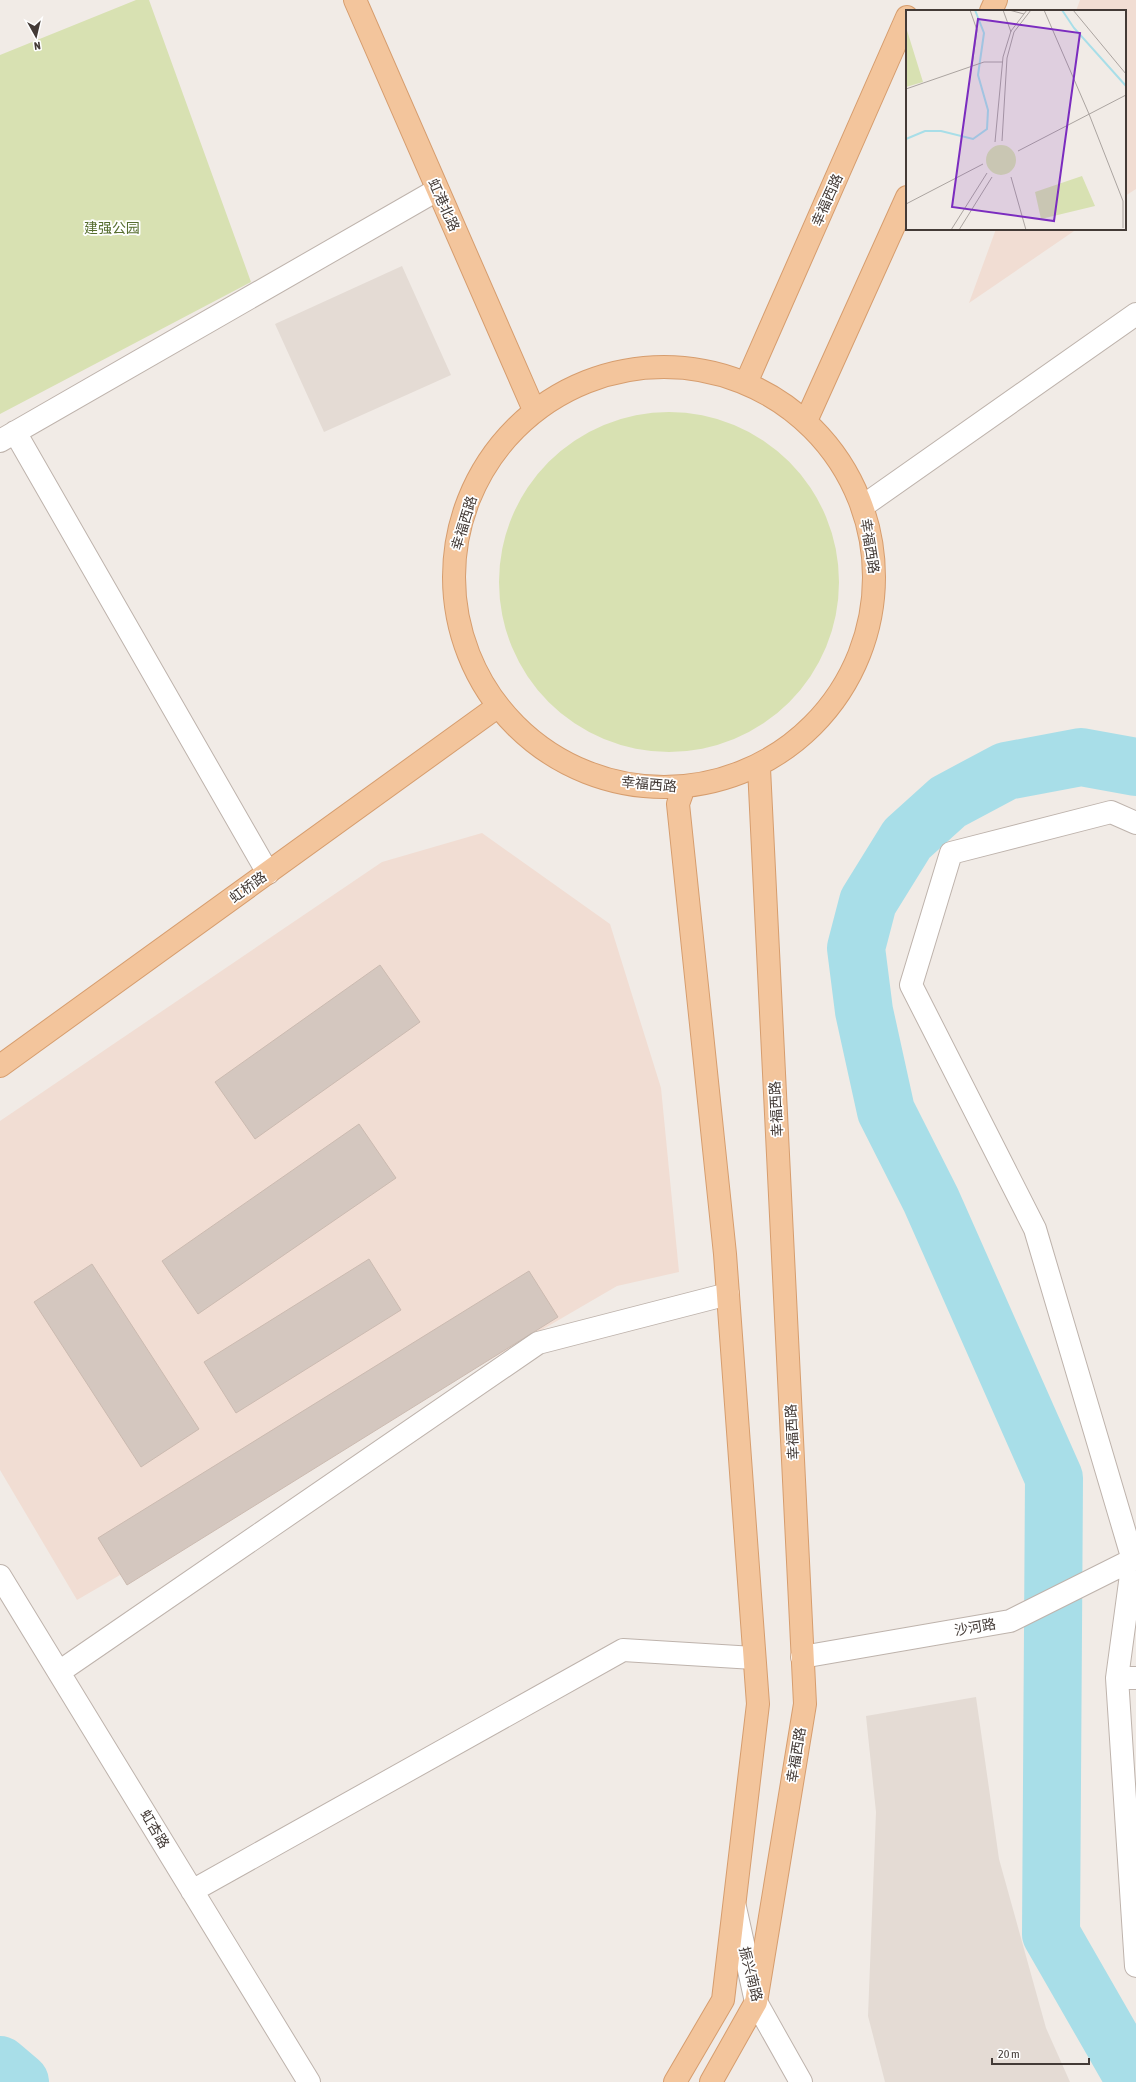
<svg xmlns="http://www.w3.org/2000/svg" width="1136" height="2082" font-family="'Asap Condensed','Noto Sans SC',sans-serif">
  <rect width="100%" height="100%" fill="#f1ebe6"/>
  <path fill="#e4dbd4" d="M 402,266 L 451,375 L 324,432 L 275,324 Z
    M 976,1697 L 999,1859 L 1046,2028 L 1070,2082 L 885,2082 L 868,2016 L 876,1812 L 866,1716 Z"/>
  <path fill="#f1ddd3" d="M 1080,0 L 1136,0 L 1136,189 L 1125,196 L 1125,11 L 1076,11 Z
    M 996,229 L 1077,229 L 969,303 Z
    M 482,833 L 610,924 L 661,1088 L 679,1272 L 617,1286 L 77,1600 L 0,1470 L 0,1121 L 382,862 Z"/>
  <path fill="#d8e1b2" d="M 136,0 L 149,0 L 251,282 L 0,414 L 0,55 Z
    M499 582a170 170 0 1 1 340 0a170 170 0 1 1-340 0Z"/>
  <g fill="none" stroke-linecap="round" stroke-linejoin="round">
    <path stroke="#a8dee8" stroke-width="58" d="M 0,2065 L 20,2082
      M 1136,2082 L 1051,1934 L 1054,1478 L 931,1200 L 886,1111 L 864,1011 L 856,948 L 868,902 L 907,839 L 948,802 L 1006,771 L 1081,757 L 1136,767"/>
  </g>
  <path fill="#d4c7bf" stroke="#cbbab0" d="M 380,965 L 420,1022 L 255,1139 L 215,1082 Z
    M 359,1124 L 396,1178 L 198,1314 L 162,1261 Z
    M 369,1259 L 401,1310 L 236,1413 L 204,1362 Z
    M 92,1264 L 199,1429 L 141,1467 L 34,1302 Z
    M 529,1271 L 558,1317 L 127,1585 L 98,1538 Z"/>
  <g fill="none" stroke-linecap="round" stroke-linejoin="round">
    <defs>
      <path id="minor" d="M 15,432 L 268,873
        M 0,441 L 437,190
        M 863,506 L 1136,314
        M 1136,823 L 1111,812 L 951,853 L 911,985 L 1035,1229 L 1133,1560 L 1117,1678 L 1136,1966
        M 0,1576 L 309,2082
        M 802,1657 L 1010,1621 L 1136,1558
        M 59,1672 L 538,1343 L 728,1294
        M 1117,1678 L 1136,1678
        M 192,1891 L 623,1650 L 754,1658
        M 735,1907 L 756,2002 L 801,2082"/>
      <path id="major" d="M 355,0 L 534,410
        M 991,11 L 996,0
        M454 577a210 210 0 1 1 420 0a210 210 0 1 1-420 0Z
        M 746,383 L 907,17
        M 806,421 L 907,197
        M 0,1066 L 497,707
        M 675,2082 L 723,2000 L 758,1704 L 725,1254 L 678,804 L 684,787
        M 711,2082 L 756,2002 L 805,1704 L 759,768"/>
    </defs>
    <use href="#minor" stroke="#beb3ac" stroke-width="24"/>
    <use href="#major" stroke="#d69d6e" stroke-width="24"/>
    <use href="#minor" stroke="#fff" stroke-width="22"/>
    <use href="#major" stroke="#f3c59c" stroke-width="22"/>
  </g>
  <g text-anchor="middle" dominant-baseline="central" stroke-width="3.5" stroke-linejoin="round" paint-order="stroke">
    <g font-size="14" fill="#433a36" stroke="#fff">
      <text transform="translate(827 200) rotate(-66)">幸福西路</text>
      <text transform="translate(444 205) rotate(66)">虹港北路</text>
      <text transform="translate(464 523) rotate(-73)">幸福西路</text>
      <text transform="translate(870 546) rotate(81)">幸福西路</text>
      <text transform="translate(649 784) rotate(5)">幸福西路</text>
      <text transform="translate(248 887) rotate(-36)">虹桥路</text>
      <text transform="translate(776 1109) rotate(-93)">幸福西路</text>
      <text transform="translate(792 1432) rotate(-93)">幸福西路</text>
      <text transform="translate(975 1627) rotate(-10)">沙河路</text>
      <text transform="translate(796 1755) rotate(-81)">幸福西路</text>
      <text transform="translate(155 1829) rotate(59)">虹杏路</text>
      <text transform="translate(751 1974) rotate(76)">振兴南路</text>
    </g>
    <g font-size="14" fill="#576e30" stroke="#fff">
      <text x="112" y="228">建强公园</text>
    </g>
  </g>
  <g transform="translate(906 10)">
    <rect width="220" height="220" fill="#f1ebe6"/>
    <path d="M 0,17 L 17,72 L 0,77 ZM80 150a15 15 0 1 1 30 0a15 15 0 1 1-30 0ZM 176,166 L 189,196 L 135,209 L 129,182 Z" fill="#d8e1b2"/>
    <path fill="none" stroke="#a8dee8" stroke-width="2" d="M 156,0 L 168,18 L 220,76M 0,129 L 19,121 L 35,121 L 67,129 L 81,119 L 82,100 L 72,65 L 78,23 L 69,0"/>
    <path fill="none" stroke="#aba4a0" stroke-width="1" d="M 64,0 L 71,20 L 66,56M 97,0 L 105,22M 103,0 L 118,4M 138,0 L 183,104 L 217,191 L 217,218M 167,0 L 220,64M 0,79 L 78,52 L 97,52M 96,131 L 101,48 L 108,22 L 125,0M 89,132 L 97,47 L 105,21 L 121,0M 112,141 L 220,85M 105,167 L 120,220M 0,194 L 77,154M 45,220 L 81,163M 53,220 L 86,167"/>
    <path fill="#7b2cbf" fill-opacity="0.15" stroke="#7b2cbf" stroke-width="2" d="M 72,9 L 174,23 L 148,211 L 46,197 Z"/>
    <rect width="220" height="220" fill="none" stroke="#433a36" stroke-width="2"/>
  </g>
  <g transform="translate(36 36) rotate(172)" stroke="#ffffff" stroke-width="3" paint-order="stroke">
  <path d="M0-3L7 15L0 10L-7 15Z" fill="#433a36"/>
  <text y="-6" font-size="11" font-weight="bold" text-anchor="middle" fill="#433a36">N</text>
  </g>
  <path d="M992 2058v6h97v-6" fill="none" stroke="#433a36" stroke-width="2"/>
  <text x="998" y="2058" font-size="12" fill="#433a36" stroke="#ffffff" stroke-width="3" paint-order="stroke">20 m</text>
</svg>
